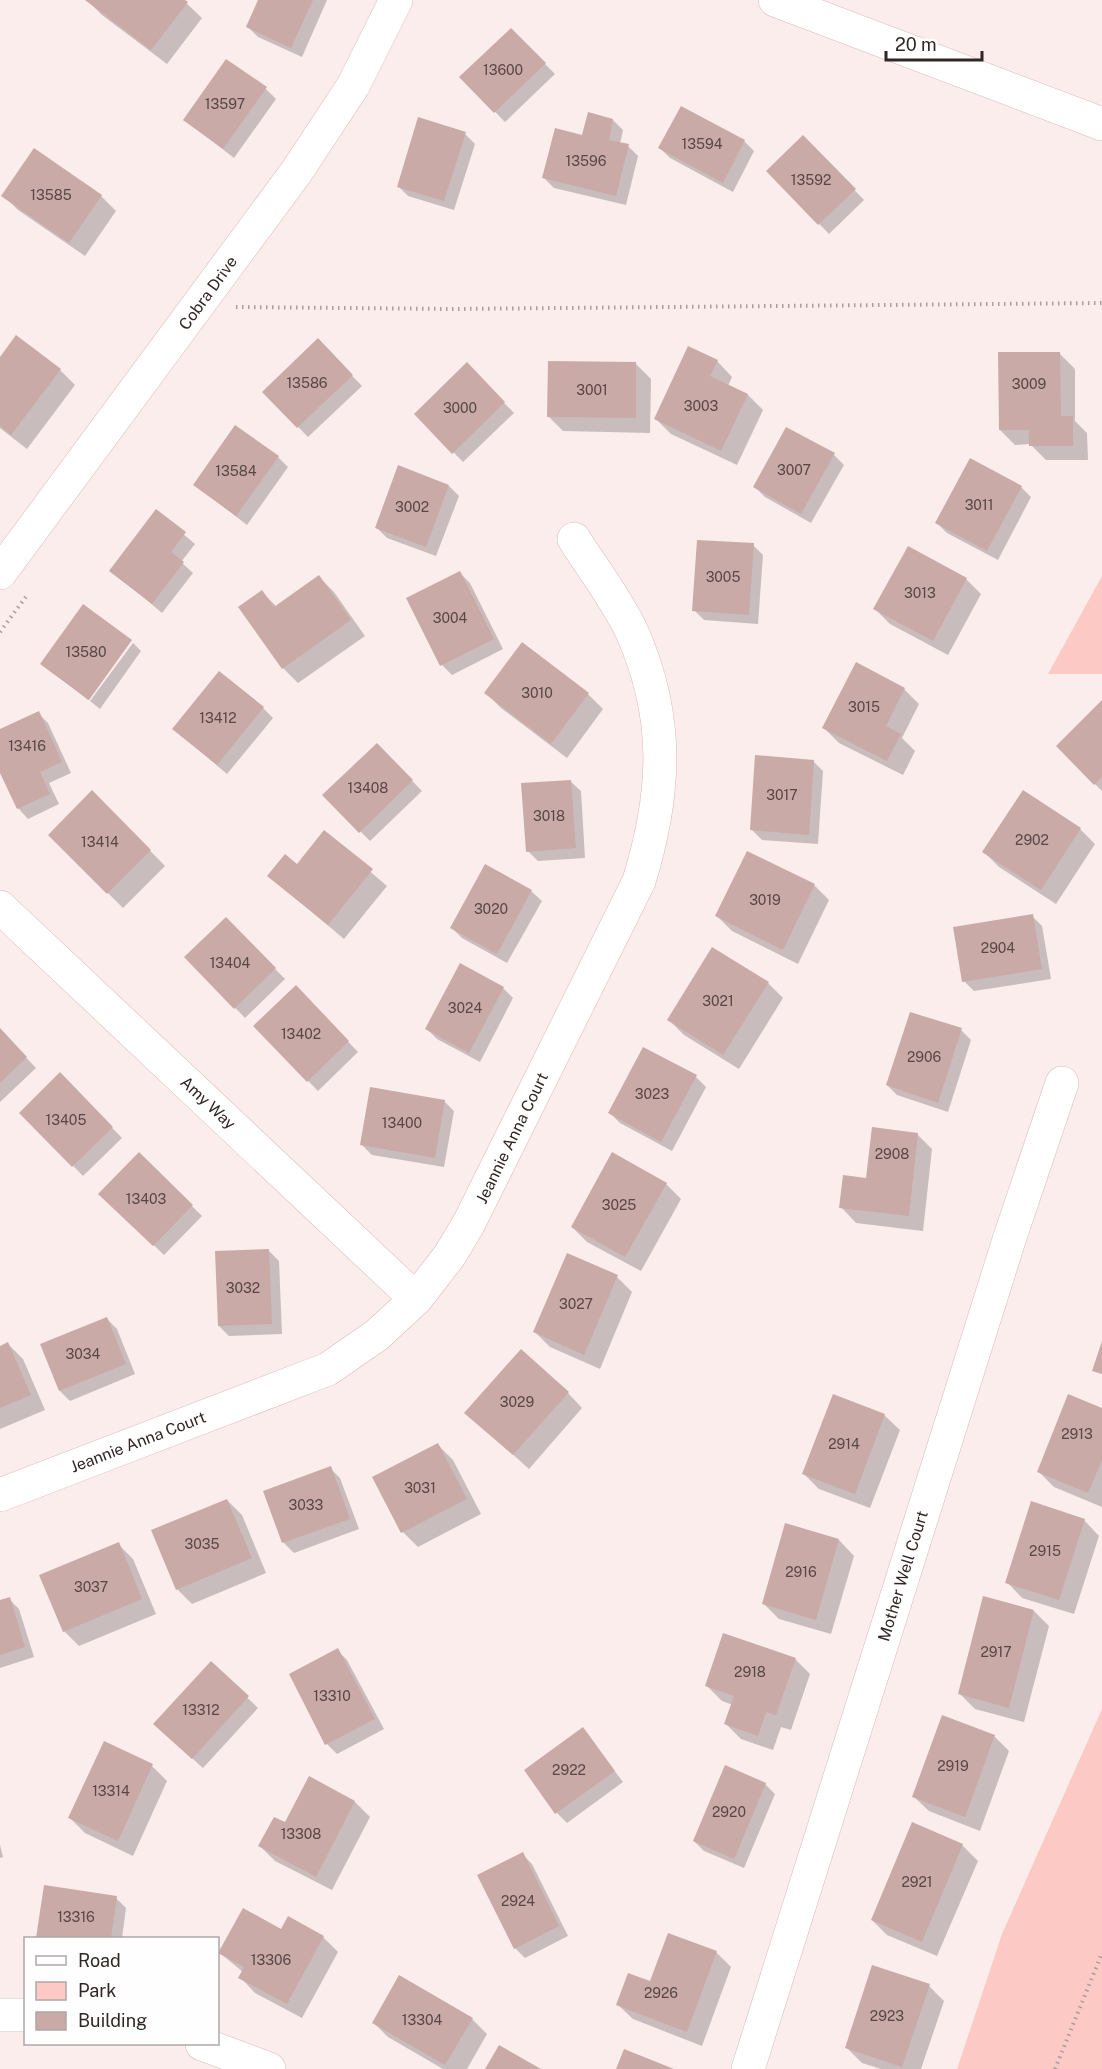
<svg xmlns="http://www.w3.org/2000/svg" width="1102" height="2069" font-family="'Public Sans',sans-serif">
  <rect width="100%" height="100%" fill="#faedeb"/>
  <path fill="#fcc9c5" d="M 1102,576 L 1102,674 L 1048,674 Z
    M 1102,1709 L 1102,2069 L 957,2069 L 1002,1934 Z"/>
  <path fill="#0003" d="M 87,0 L 183,0 L 202,18 L 167,64 L 102,15 Z
    M 260,0 L 327,0 L 302,57 L 258,37 L 248,27 Z
    M 511,30 L 555,74 L 505,122 L 461,77 Z
    M 266,89 L 276,99 L 234,158 L 185,120 Z
    M 613,120 L 623,130 L 620,144 L 628,146 L 638,156 L 626,205 L 554,188 L 544,178 L 583,137 Z
    M 465,134 L 475,144 L 454,210 L 408,196 L 398,186 Z
    M 803,137 L 864,200 L 829,234 L 768,171 Z
    M 744,141 L 754,151 L 733,192 L 670,158 L 660,148 Z
    M 3,195 L 101,196 L 116,211 L 85,256 L 18,210 Z
    M 318,341 L 362,386 L 308,437 L 264,392 Z
    M 1060,354 L 1075,369 L 1075,421 L 1087,433 L 1088,460 L 1046,460 L 1030,444 L 1015,445 L 1000,430 Z
    M 0,359 L 60,370 L 75,385 L 27,449 L 0,428 Z
    M 717,361 L 732,377 L 728,386 L 748,395 L 763,410 L 737,465 L 671,434 L 656,419 Z
    M 636,364 L 651,379 L 650,433 L 563,431 L 548,416 Z
    M 467,365 L 514,413 L 463,462 L 416,414 Z
    M 834,455 L 844,465 L 811,523 L 765,497 L 755,487 Z
    M 278,457 L 288,467 L 247,525 L 195,485 Z
    M 449,486 L 459,496 L 436,556 L 387,538 L 377,528 Z
    M 1021,487 L 1031,497 L 998,560 L 947,533 L 937,523 Z
    M 156,511 L 195,544 L 181,562 L 193,573 L 162,613 L 111,570 Z
    M 753,545 L 763,555 L 758,624 L 704,620 L 694,610 Z
    M 909,548 L 966,579 L 981,594 L 948,655 L 890,624 L 875,609 Z
    M 460,573 L 470,583 L 503,649 L 452,675 L 442,665 Z
    M 319,577 L 334,592 L 365,636 L 298,683 L 283,668 L 240,608 L 262,592 L 277,607 Z
    M 130,641 L 88,700 L 42,664 Z
    M 133,643 L 141,651 L 100,709 L 90,701 Z
    M 904,689 L 919,704 L 902,738 L 915,751 L 903,775 L 839,743 L 824,728 Z
    M 486,693 L 588,694 L 603,709 L 567,758 L 501,708 Z
    M 1102,702 L 1102,791 L 1095,784 Z
    M 263,708 L 273,718 L 227,774 L 174,729 Z
    M 38,713 L 48,723 L 71,773 L 49,783 L 59,804 L 28,819 L 18,808 L 0,770 L 0,731 Z
    M 377,745 L 422,791 L 370,841 L 324,795 Z
    M 813,761 L 823,771 L 818,844 L 762,840 L 752,830 Z
    M 570,781 L 581,791 L 585,858 L 538,861 L 528,851 Z
    M 93,792 L 165,866 L 123,908 L 50,835 Z
    M 1023,792 L 1080,829 L 1095,844 L 1056,904 L 999,867 L 984,852 Z
    M 324,832 L 387,886 L 344,939 L 269,876 L 297,866 Z
    M 486,866 L 531,891 L 542,901 L 507,963 L 462,938 L 452,928 Z
    M 814,885 L 829,900 L 798,964 L 732,931 L 717,916 Z
    M 1032,916 L 1042,926 L 1051,979 L 974,991 L 964,981 Z
    M 226,919 L 285,979 L 245,1018 L 186,957 Z
    M 768,983 L 783,998 L 739,1069 L 684,1035 L 669,1020 Z
    M 296,987 L 358,1052 L 318,1091 L 255,1026 Z
    M 503,988 L 513,998 L 480,1062 L 437,1039 L 427,1029 Z
    M 0,1030 L 36,1068 L 0,1102 Z
    M 961,1030 L 971,1040 L 948,1112 L 897,1095 L 887,1085 Z
    M 60,1074 L 122,1138 L 83,1176 L 21,1113 Z
    M 696,1077 L 706,1087 L 672,1151 L 620,1123 L 610,1113 Z
    M 444,1101 L 454,1111 L 444,1167 L 372,1155 L 362,1145 Z
    M 917,1134 L 932,1149 L 923,1231 L 856,1223 L 841,1207 Z
    M 139,1154 L 202,1216 L 164,1255 L 101,1194 Z
    M 666,1184 L 681,1199 L 641,1271 L 587,1242 L 572,1227 Z
    M 269,1251 L 279,1261 L 282,1334 L 229,1336 L 219,1326 Z
    M 617,1277 L 632,1292 L 600,1369 L 550,1347 L 535,1332 Z
    M 107,1319 L 117,1329 L 135,1374 L 70,1401 L 60,1391 Z
    M 8,1344 L 23,1359 L 45,1410 L 0,1429 L 0,1347 Z
    M 568,1393 L 582,1408 L 529,1469 L 467,1413 Z
    M 1102,1410 L 1102,1507 L 1054,1487 L 1039,1472 Z
    M 884,1415 L 900,1430 L 870,1508 L 819,1489 L 804,1474 Z
    M 438,1445 L 453,1460 L 481,1514 L 418,1547 L 403,1532 Z
    M 330,1468 L 340,1478 L 359,1529 L 294,1553 L 284,1543 L 265,1492 Z
    M 227,1500 L 242,1515 L 266,1573 L 192,1604 L 177,1589 Z
    M 1084,1520 L 1099,1536 L 1074,1614 L 1022,1598 L 1007,1582 Z
    M 839,1540 L 854,1556 L 831,1634 L 779,1619 L 764,1604 Z
    M 118,1544 L 133,1559 L 156,1614 L 79,1646 L 64,1631 Z
    M 9,1599 L 19,1609 L 34,1657 L 0,1668 L 0,1602 Z
    M 1034,1611 L 1049,1626 L 1024,1722 L 975,1709 L 960,1694 Z
    M 337,1650 L 347,1660 L 384,1729 L 337,1754 L 327,1744 Z
    M 795,1659 L 810,1674 L 791,1730 L 781,1727 L 773,1750 L 741,1739 L 726,1724 L 733,1705 L 722,1701 L 707,1686 Z
    M 211,1663 L 258,1708 L 203,1768 L 165,1734 Z
    M 583,1729 L 623,1782 L 567,1823 L 557,1813 Z
    M 994,1736 L 1009,1751 L 980,1831 L 929,1811 L 913,1796 Z
    M 104,1743 L 152,1766 L 167,1781 L 133,1856 L 85,1833 L 70,1818 Z
    M 309,1778 L 355,1802 L 370,1817 L 332,1890 L 275,1861 L 260,1846 L 286,1824 Z
    M 765,1784 L 775,1794 L 744,1868 L 704,1851 L 694,1841 Z
    M 913,1824 L 963,1846 L 978,1861 L 937,1956 L 887,1935 L 872,1920 Z
    M 0,1845 L 3,1857 L 0,1858 Z
    M 522,1854 L 532,1864 L 568,1936 L 525,1958 L 515,1948 Z
    M 45,1887 L 116,1898 L 126,1908 L 122,1938 L 38,1938 Z
    M 282,1931 L 323,1937 L 338,1952 L 302,2018 L 255,1993 L 240,1977 L 243,1972 L 220,1953 Z
    M 716,1952 L 731,1967 L 702,2046 L 633,2019 L 617,2004 L 651,1983 Z
    M 929,1986 L 944,2001 L 921,2069 L 881,2069 L 862,2063 L 847,2048 Z
    M 472,2019 L 487,2034 L 467,2069 L 443,2069 L 388,2037 L 373,2022 Z"/>
  <path fill="#c9aaa7" d="M 85,0 L 185,0 L 188,2 L 151,50 Z
    M 258,0 L 313,0 L 291,48 L 246,27 Z
    M 511,28 L 546,63 L 494,113 L 459,77 Z
    M 226,59 L 267,87 L 223,149 L 183,120 Z
    M 681,106 L 745,140 L 723,183 L 658,148 Z
    M 588,112 L 613,119 L 609,140 L 629,144 L 616,196 L 542,178 L 555,128 L 582,135 Z
    M 418,117 L 466,132 L 444,201 L 397,187 Z
    M 803,135 L 856,189 L 818,225 L 766,171 Z
    M 34,148 L 102,195 L 69,243 L 1,196 Z
    M 16,335 L 61,369 L 11,435 L 0,426 L 0,357 Z
    M 318,338 L 353,375 L 297,428 L 262,392 Z
    M 688,346 L 718,360 L 710,376 L 748,394 L 721,451 L 654,419 Z
    M 998,352 L 1060,352 L 1061,416 L 1073,416 L 1073,446 L 1029,446 L 1029,430 L 999,430 Z
    M 548,361 L 636,362 L 636,418 L 547,417 Z
    M 467,362 L 505,402 L 452,454 L 414,414 Z
    M 235,425 L 279,456 L 236,516 L 193,485 Z
    M 786,427 L 835,453 L 801,514 L 753,487 Z
    M 970,458 L 1022,486 L 987,551 L 935,523 Z
    M 398,465 L 449,485 L 426,547 L 375,528 Z
    M 156,509 L 186,532 L 171,552 L 184,562 L 152,604 L 109,571 Z
    M 697,540 L 754,543 L 749,615 L 692,611 Z
    M 908,546 L 967,578 L 933,641 L 873,609 Z
    M 460,571 L 494,639 L 440,666 L 406,598 Z
    M 319,575 L 351,620 L 282,669 L 238,607 L 262,590 L 274,607 Z
    M 83,604 L 132,640 L 89,700 L 40,664 Z
    M 522,642 L 589,693 L 551,744 L 484,693 Z
    M 856,662 L 905,688 L 886,726 L 901,734 L 887,761 L 822,728 Z
    M 219,671 L 264,707 L 217,765 L 172,729 Z
    M 1102,700 L 1102,777 L 1094,785 L 1056,746 Z
    M 39,711 L 62,762 L 40,772 L 50,794 L 17,809 L 0,773 L 0,729 Z
    M 377,743 L 413,780 L 359,833 L 322,795 Z
    M 755,755 L 814,760 L 809,835 L 750,830 Z
    M 571,780 L 576,848 L 526,852 L 521,783 Z
    M 92,790 L 151,850 L 107,894 L 48,835 Z
    M 1023,790 L 1081,828 L 1041,890 L 982,852 Z
    M 324,830 L 373,869 L 328,925 L 267,876 L 285,854 L 297,864 Z
    M 747,851 L 815,884 L 783,950 L 715,916 Z
    M 485,864 L 532,890 L 497,954 L 450,928 Z
    M 1033,914 L 1042,969 L 962,982 L 953,927 Z
    M 226,917 L 276,968 L 234,1009 L 184,957 Z
    M 712,947 L 769,982 L 723,1055 L 667,1020 Z
    M 460,963 L 504,987 L 469,1053 L 425,1029 Z
    M 296,985 L 349,1041 L 307,1082 L 253,1026 Z
    M 910,1012 L 962,1028 L 938,1103 L 886,1085 Z
    M 0,1028 L 27,1057 L 0,1083 Z
    M 643,1047 L 697,1075 L 661,1142 L 608,1113 Z
    M 60,1072 L 113,1127 L 72,1167 L 19,1113 Z
    M 370,1087 L 445,1100 L 435,1158 L 360,1145 Z
    M 872,1127 L 918,1133 L 909,1216 L 839,1208 L 843,1175 L 866,1178 Z
    M 139,1152 L 193,1205 L 153,1246 L 98,1194 Z
    M 612,1152 L 667,1183 L 625,1257 L 571,1227 Z
    M 269,1249 L 272,1324 L 218,1326 L 215,1251 Z
    M 567,1253 L 618,1275 L 584,1355 L 533,1332 Z
    M 107,1317 L 126,1364 L 59,1391 L 40,1344 Z
    M 1102,1341 L 1102,1374 L 1092,1371 Z
    M 8,1342 L 31,1395 L 0,1408 L 0,1346 Z
    M 521,1349 L 569,1392 L 513,1455 L 464,1413 Z
    M 833,1394 L 885,1414 L 855,1494 L 802,1474 Z
    M 1068,1394 L 1102,1408 L 1102,1460 L 1088,1493 L 1037,1472 Z
    M 438,1443 L 467,1499 L 401,1533 L 372,1477 Z
    M 331,1466 L 350,1519 L 282,1543 L 263,1491 Z
    M 227,1499 L 252,1558 L 176,1590 L 151,1530 Z
    M 1031,1501 L 1085,1519 L 1059,1600 L 1005,1583 Z
    M 785,1523 L 839,1539 L 816,1620 L 762,1604 Z
    M 119,1542 L 142,1599 L 63,1632 L 39,1575 Z
    M 983,1596 L 1034,1610 L 1009,1708 L 958,1694 Z
    M 10,1597 L 25,1647 L 0,1655 L 0,1600 Z
    M 723,1633 L 796,1658 L 776,1715 L 766,1712 L 758,1736 L 724,1724 L 734,1696 L 705,1686 Z
    M 338,1648 L 375,1719 L 325,1745 L 289,1674 Z
    M 211,1661 L 249,1696 L 192,1759 L 153,1724 Z
    M 942,1715 L 995,1735 L 965,1817 L 912,1797 Z
    M 583,1727 L 615,1771 L 555,1814 L 524,1770 Z
    M 104,1741 L 153,1764 L 118,1841 L 68,1818 Z
    M 725,1765 L 766,1783 L 734,1859 L 693,1841 Z
    M 309,1776 L 355,1801 L 316,1877 L 258,1846 L 274,1817 L 285,1822 Z
    M 912,1822 L 963,1844 L 922,1942 L 871,1920 Z
    M 523,1852 L 559,1926 L 514,1949 L 477,1875 Z
    M 44,1885 L 117,1896 L 111,1938 L 36,1938 Z
    M 243,1908 L 281,1929 L 288,1916 L 324,1936 L 287,2004 L 238,1978 L 244,1967 L 218,1953 Z
    M 668,1933 L 717,1951 L 687,2032 L 616,2005 L 628,1973 L 650,1981 Z
    M 872,1965 L 930,1984 L 902,2067 L 845,2048 Z
    M 399,1975 L 473,2018 L 445,2065 L 372,2023 Z
    M 499,2045 L 541,2069 L 485,2069 Z
    M 624,2049 L 674,2069 L 616,2069 Z"/>
  <g fill="none" stroke-linecap="round" stroke-linejoin="round">
    <defs>
      <path id="street" d="M 0,907 L 416,1299
        M 0,1495 L 328,1369 L 377,1335 L 416,1299 L 450,1255 L 469,1223 L 639,881 C 666,793 670,718 632,632 C 617,600 593,569 574,539
        M 0,2015 L 26,2015
        M 202,2044 L 269,2069
        M 748,2069 L 1009,1240 L 1062,1083"/>
      <path id="secondary" d="M 775,0 L 1102,124
        M 0,573 L 297,171 L 353,86 L 396,0"/>
    </defs>
    <use href="#street" stroke="#d9b9b6" stroke-width="34"/>
    <use href="#secondary" stroke="#d9b9b6" stroke-width="34"/>
    <path stroke="#aa9d9c" stroke-width="4" stroke-dasharray="1.5 4.5" stroke-linecap="butt" d="M 236,307 L 452,309 L 1102,303
      M 0,632 L 28,594
      M 1055,2069 L 1102,1953"/>
    <use href="#street" stroke="#fff" stroke-width="33"/>
    <use href="#secondary" stroke="#fff" stroke-width="33"/>
  </g>
  <g text-anchor="middle" dominant-baseline="central" stroke-width="4.5" stroke-linejoin="round" paint-order="stroke">
    <g font-size="14" fill="#584746">
      <text x="503" y="70">13600</text>
      <text x="225" y="104">13597</text>
      <text x="702" y="144">13594</text>
      <text x="586" y="161">13596</text>
      <text x="811" y="180">13592</text>
      <text x="51" y="195">13585</text>
      <text x="307" y="383">13586</text>
      <text x="1029" y="384">3009</text>
      <text x="592" y="390">3001</text>
      <text x="701" y="406">3003</text>
      <text x="460" y="408">3000</text>
      <text x="794" y="470">3007</text>
      <text x="236" y="471">13584</text>
      <text x="979" y="505">3011</text>
      <text x="412" y="507">3002</text>
      <text x="723" y="577">3005</text>
      <text x="920" y="593">3013</text>
      <text x="450" y="618">3004</text>
      <text x="86" y="652">13580</text>
      <text x="537" y="693">3010</text>
      <text x="864" y="707">3015</text>
      <text x="218" y="718">13412</text>
      <text x="27" y="746">13416</text>
      <text x="368" y="788">13408</text>
      <text x="782" y="795">3017</text>
      <text x="549" y="816">3018</text>
      <text x="1032" y="840">2902</text>
      <text x="100" y="842">13414</text>
      <text x="765" y="900">3019</text>
      <text x="491" y="909">3020</text>
      <text x="998" y="948">2904</text>
      <text x="230" y="963">13404</text>
      <text x="718" y="1001">3021</text>
      <text x="465" y="1008">3024</text>
      <text x="301" y="1034">13402</text>
      <text x="924" y="1057">2906</text>
      <text x="652" y="1094">3023</text>
      <text x="66" y="1120">13405</text>
      <text x="402" y="1123">13400</text>
      <text x="892" y="1154">2908</text>
      <text x="146" y="1199">13403</text>
      <text x="619" y="1205">3025</text>
      <text x="243" y="1288">3032</text>
      <text x="576" y="1304">3027</text>
      <text x="83" y="1354">3034</text>
      <text x="517" y="1402">3029</text>
      <text x="1077" y="1434">2913</text>
      <text x="844" y="1444">2914</text>
      <text x="420" y="1488">3031</text>
      <text x="306" y="1505">3033</text>
      <text x="202" y="1544">3035</text>
      <text x="1045" y="1551">2915</text>
      <text x="801" y="1572">2916</text>
      <text x="91" y="1587">3037</text>
      <text x="996" y="1652">2917</text>
      <text x="750" y="1672">2918</text>
      <text x="332" y="1696">13310</text>
      <text x="201" y="1710">13312</text>
      <text x="953" y="1766">2919</text>
      <text x="569" y="1770">2922</text>
      <text x="111" y="1791">13314</text>
      <text x="729" y="1812">2920</text>
      <text x="301" y="1834">13308</text>
      <text x="917" y="1882">2921</text>
      <text x="518" y="1901">2924</text>
      <text x="76" y="1917">13316</text>
      <text x="271" y="1960">13306</text>
      <text x="661" y="1993">2926</text>
      <text x="887" y="2016">2923</text>
      <text x="422" y="2020">13304</text>
    </g>
    <g font-size="16" fill="#322625" stroke="#fefefe">
      <text transform="translate(208 293) rotate(-54)">Cobra Drive</text>
      <text transform="translate(208 1103) rotate(43)">Amy Way</text>
      <text transform="translate(512 1138) rotate(-64)">Jeannie Anna Court</text>
      <text transform="translate(138 1442) rotate(-21)">Jeannie Anna Court</text>
      <text transform="translate(903 1576) rotate(-73)">Mother Well Court</text>
    </g>
  </g>
  <rect x="24" y="1937" width="195" height="108" fill="#fefefe" stroke="#aca8a7" stroke-width="1.5"/>
  <rect x="36" y="1956" width="30" height="9" fill="#ffffff" stroke="#aca8a7" stroke-width="1.5"/>
  <text x="78" y="1967" font-size="18" fill="#322625">Road</text>
  <rect x="36" y="1982" width="30" height="18" fill="#fcc9c5" stroke="#aca8a7" stroke-width="1.5"/>
  <text x="78" y="1997" font-size="18" fill="#322625">Park</text>
  <rect x="36" y="2012" width="30" height="18" fill="#c9aaa7" stroke="#aca8a7" stroke-width="1.5"/>
  <text x="78" y="2027" font-size="18" fill="#322625">Building</text>
  <path d="M886 51v9h96v-9" fill="none" stroke="#322625" stroke-width="3"/>
  <text x="895" y="51" font-size="18" fill="#322625" stroke="#fefefe" stroke-width="4.5" paint-order="stroke">20 m</text>
</svg>
